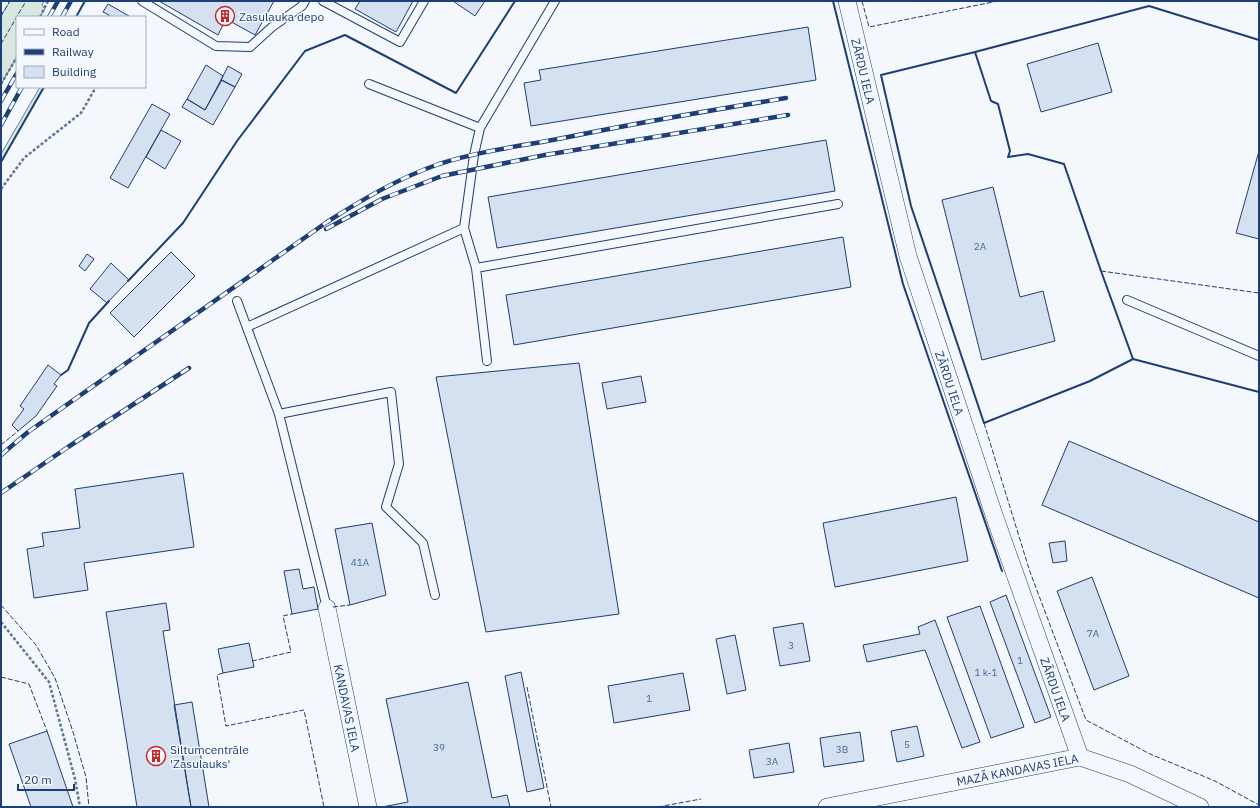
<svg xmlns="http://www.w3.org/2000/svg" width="1260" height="808" font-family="'IBM Plex Sans',sans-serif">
  <rect width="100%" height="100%" fill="#f4f7fb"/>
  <path fill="#d7e8df" stroke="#687fa3" d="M 10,1 L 44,1 L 42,5 L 45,9 L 40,17 L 17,17 L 17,57 L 1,84 L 1,16 Z
    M 40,87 L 44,87 L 1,162 L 1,154 Z"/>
  <path fill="#d5e0f0" stroke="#1d3f73" d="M 159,1 L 274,1 L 255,35 L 226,19 L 218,35 Z
    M 360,1 L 413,1 L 396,32 L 355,9 Z
    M 453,1 L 485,1 L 475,16 Z
    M 108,4 L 129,16 L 129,17 L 108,17 L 109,15 L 103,12 Z
    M 808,27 L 816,80 L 531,126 L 524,83 L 541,80 L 539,70 Z
    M 1098,43 L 1112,92 L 1041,112 L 1027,64 Z
    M 206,65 L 223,76 L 205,110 L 187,99 Z
    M 228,66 L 242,74 L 235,87 L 221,80 Z
    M 222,80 L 235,87 L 213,125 L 182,107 L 187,99 L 205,110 Z
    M 152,104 L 170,114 L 128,188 L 110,178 Z
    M 161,130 L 181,141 L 165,169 L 146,157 Z
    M 826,140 L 835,191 L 497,248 L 488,197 Z
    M 1259,151 L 1259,239 L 1236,233 Z
    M 993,187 L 1020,297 L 1043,291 L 1055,341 L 982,360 L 942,200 Z
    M 843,237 L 851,287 L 514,345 L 506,295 Z
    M 171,252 L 195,276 L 134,337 L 110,313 Z
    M 87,254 L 94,259 L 85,271 L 79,266 Z
    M 111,263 L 129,280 L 107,303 L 90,289 Z
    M 579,363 L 619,614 L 486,632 L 436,377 Z
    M 48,365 L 61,375 L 54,384 L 57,386 L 36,416 L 18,431 L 12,425 L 24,409 L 20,406 Z
    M 641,376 L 646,402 L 607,409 L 602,383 Z
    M 1069,441 L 1259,522 L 1259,598 L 1042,505 Z
    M 183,473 L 194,547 L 84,563 L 88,590 L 34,598 L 27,549 L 44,546 L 42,533 L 80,528 L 75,489 Z
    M 956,497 L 968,561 L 835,587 L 823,523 Z
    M 372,523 L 386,595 L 350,605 L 335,529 Z
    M 1065,541 L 1067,561 L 1053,563 L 1049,543 Z
    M 299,569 L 303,589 L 314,587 L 318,609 L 292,614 L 284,571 Z
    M 1092,577 L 1129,676 L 1094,690 L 1057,591 Z
    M 1006,595 L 1051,717 L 1035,723 L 990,602 Z
    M 166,603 L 170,630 L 163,631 L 191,807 L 137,807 L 106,612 Z
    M 980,606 L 1024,727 L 991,738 L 947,617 Z
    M 935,620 L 980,742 L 962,748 L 925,650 L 867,662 L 863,645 L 920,634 L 918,627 Z
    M 803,623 L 810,661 L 780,666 L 773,628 Z
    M 735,635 L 746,690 L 727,694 L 716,639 Z
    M 249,643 L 254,667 L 223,673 L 218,649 Z
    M 521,672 L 544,788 L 527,792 L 505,676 Z
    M 683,673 L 690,710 L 614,723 L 608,686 Z
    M 468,682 L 492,798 L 507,795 L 510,807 L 382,807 L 408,802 L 386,699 Z
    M 192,702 L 209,807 L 191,807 L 174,705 Z
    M 917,726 L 924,756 L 897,762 L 891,731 Z
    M 47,731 L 73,807 L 31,807 L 9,744 Z
    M 860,732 L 864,761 L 824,767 L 820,738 Z
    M 789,743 L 794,772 L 754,778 L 749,750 Z"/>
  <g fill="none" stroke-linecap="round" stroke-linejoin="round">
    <defs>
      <path id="service" d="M 142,1 L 216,46 L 250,47 L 272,27 L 302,6 L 305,1
        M 323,1 L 400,42 L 424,1
        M 369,84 L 480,128 L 474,155 L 464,228
        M 480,128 L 555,1
        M 476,268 L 838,204
        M 1127,300 L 1259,356
        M 237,301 L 279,414 L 327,608
        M 247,327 L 464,228 L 476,268 L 487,361
        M 279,414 L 391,392 L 399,464 L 386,507 L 423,543 L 435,595"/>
      <g id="minor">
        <path id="s1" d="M 847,1 L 908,256 L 994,515 L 1080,757"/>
        <path id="s2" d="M 327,608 L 368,807"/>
        <path id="s3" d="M 827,807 L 1080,757 L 1130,774 L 1200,807"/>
      </g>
    </defs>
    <use href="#service" stroke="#1d3f73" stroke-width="10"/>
    <use href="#minor" stroke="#1d3f73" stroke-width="18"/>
    <path stroke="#5e769c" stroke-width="2.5" stroke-dasharray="3 2" stroke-linecap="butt" d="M 40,17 L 48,1
      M 1,84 L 17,57
      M 1,189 L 24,158 L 81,113 L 96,87
      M 1,622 L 49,682 L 75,779 L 80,807"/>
    <use href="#service" stroke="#f4f7fb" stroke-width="8"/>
    <use href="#minor" stroke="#f4f7fb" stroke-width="17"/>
    <defs>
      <path id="rail" d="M 49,17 L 58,1
        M 62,17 L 71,1
        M 1,101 L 17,73
        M 1,125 L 22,87
        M 326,229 L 382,199 L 442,176 L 545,155 L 788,115
        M 1,455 L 28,432 L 327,222 C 363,199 399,178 439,164 C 479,151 522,146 563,138 C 637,123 712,110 786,98
        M 1,493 L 68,447 L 189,368"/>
    </defs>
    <use href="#rail" stroke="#1d3f73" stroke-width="4.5"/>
    <use href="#rail" stroke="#f4f7fb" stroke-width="3" stroke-dasharray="9" stroke-linecap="butt"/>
    <path stroke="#1d3f73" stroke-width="1" stroke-dasharray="5 2" stroke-linecap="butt" d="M 862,1 L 869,27 L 998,1
      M 1,16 L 10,1
      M 1,44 L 26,1
      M 1101,271 L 1259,293
      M 984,423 L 1030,572 L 1086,720 L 1150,754 L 1215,781 L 1259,805
      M 1,445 L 18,431
      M 1,605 L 36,645 L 55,678 L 73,732 L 86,777 L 89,807
      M 333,607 L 350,605
      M 252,661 L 291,652 L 283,616 L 292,614
      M 223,673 L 217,675 L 226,726 L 304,710 L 324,807
      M 1,677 L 29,684 L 47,731
      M 527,687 L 551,807
      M 658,807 L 701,799"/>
    <path stroke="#1d3f73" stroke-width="2" d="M 833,1 L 903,284 L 1002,571
      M 76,17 L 85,1
      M 975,52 L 1149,6 L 1259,40
      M 1,162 L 44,87
      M 128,281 L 183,223 L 237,141 L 305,51 L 345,35 L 456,93 L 515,1
      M 1133,359 L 1101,271 L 1064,164 L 1028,154 L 1008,157 L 1010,151 L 998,104 L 991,101 L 975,52 L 881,75 L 911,206 L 984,423 L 1090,381 L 1133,359 L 1259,392
      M 61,375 L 68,370 L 89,323 L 109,301"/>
  </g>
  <defs>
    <symbol id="building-ring" viewBox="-11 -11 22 22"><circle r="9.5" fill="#f4f7fb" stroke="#c62828" stroke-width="1.5"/><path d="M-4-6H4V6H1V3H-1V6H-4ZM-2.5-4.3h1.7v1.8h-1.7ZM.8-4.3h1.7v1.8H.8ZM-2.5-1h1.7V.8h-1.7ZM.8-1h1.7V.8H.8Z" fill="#c62828"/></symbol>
  </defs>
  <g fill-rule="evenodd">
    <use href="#building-ring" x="214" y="5" width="22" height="22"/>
    <use href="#building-ring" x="145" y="745" width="22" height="22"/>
  </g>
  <g text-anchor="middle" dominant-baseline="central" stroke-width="3" stroke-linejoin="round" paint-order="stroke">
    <g font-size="10" fill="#4b6792">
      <text x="980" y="246">2A</text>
      <text x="360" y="562">41A</text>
      <text x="1093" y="633">7A</text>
      <text x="791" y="645">3</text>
      <text x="1020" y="660">1</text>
      <text x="986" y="672">1 k-1</text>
      <text x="649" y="698">1</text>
      <text x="907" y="744">5</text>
      <text x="439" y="747">39</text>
      <text x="842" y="749">3B</text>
      <text x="772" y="761">3A</text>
    </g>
    <g font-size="12" fill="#1d3f73" stroke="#f4f7fb" text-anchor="start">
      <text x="239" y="16">Zasulauka depo</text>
      <text x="170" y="749">Siltumcentrāle<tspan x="170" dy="14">'Zasulauks'</tspan></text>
    </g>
    <g font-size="12" fill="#1d3f73" stroke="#f4f7fb">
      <text stroke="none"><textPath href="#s1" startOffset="72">ZĀRDU IELA</textPath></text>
      <text stroke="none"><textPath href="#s1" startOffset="396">ZĀRDU IELA</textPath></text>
      <text stroke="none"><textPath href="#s1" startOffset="720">ZĀRDU IELA</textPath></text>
      <text stroke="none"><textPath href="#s2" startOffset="102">KANDAVAS IELA</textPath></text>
      <text stroke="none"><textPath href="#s3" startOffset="194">MAZĀ KANDAVAS IELA</textPath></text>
    </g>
  </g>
  <rect width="1260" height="808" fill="none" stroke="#1d3f73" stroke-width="4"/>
  <rect x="16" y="16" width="130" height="72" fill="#f4f7fb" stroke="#9eadc5"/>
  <rect x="24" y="29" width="20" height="6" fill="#f4f7fb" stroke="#9eadc5"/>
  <text x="52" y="36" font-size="12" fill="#1d3f73">Road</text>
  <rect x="24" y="49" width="20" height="6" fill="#1d3f73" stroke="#9eadc5"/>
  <text x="52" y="56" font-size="12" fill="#1d3f73">Railway</text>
  <rect x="24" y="66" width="20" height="12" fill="#d5e0f0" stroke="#9eadc5"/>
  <text x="52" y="76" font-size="12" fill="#1d3f73">Building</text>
  <path d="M18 784v6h56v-6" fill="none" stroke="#1d3f73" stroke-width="2"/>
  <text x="24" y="784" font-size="12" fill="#1d3f73" stroke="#f4f7fb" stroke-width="3" paint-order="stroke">20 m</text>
</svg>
